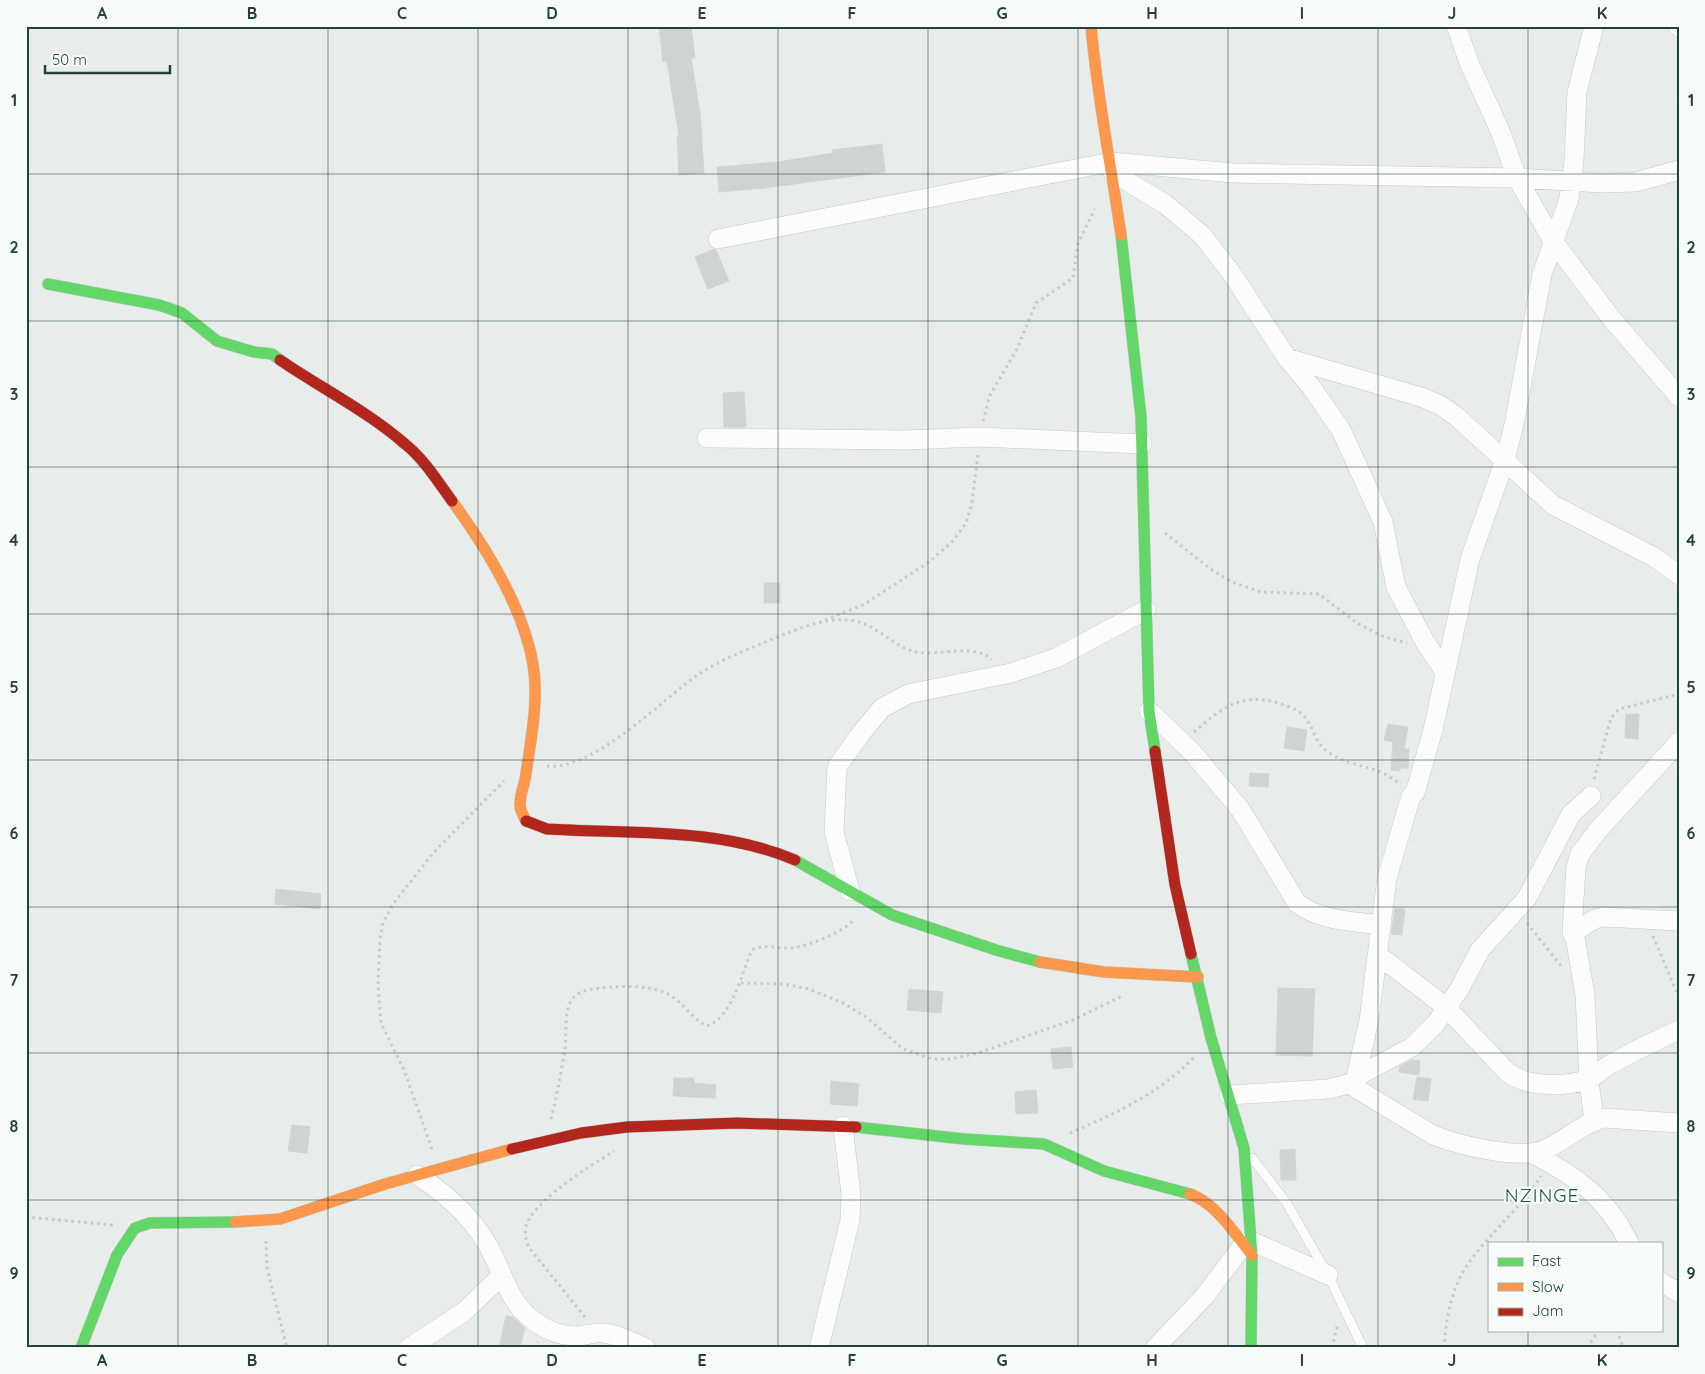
<svg xmlns="http://www.w3.org/2000/svg" width="1705" height="1374" font-family="Quicksand,sans-serif">
  <rect width="100%" height="100%" fill="#e8edeb"/>
  <path fill="#cfd4d2" stroke="#d1d6d4" d="M 659,26 L 691,26 L 695,58 L 691,58 L 700,113 L 704,173 L 679,175 L 677,136 L 679,136 L 667,61 L 663,62 Z
    M 882,144 L 885,172 L 764,188 L 719,192 L 717,167 L 778,162 L 833,153 L 832,150 Z
    M 714,249 L 716,250 L 729,281 L 708,289 L 695,257 Z
    M 744,392 L 746,427 L 724,427 L 723,393 Z
    M 764,583 L 780,583 L 780,603 L 764,603 Z
    M 1626,714 L 1639,714 L 1638,739 L 1625,738 Z
    M 1388,724 L 1408,727 L 1404,749 L 1409,749 L 1408,768 L 1400,768 L 1400,771 L 1391,770 L 1393,742 L 1384,740 Z
    M 1287,727 L 1307,730 L 1304,751 L 1284,748 Z
    M 1250,773 L 1269,774 L 1268,787 L 1249,786 Z
    M 276,889 L 321,894 L 320,909 L 275,904 Z
    M 1395,908 L 1405,909 L 1402,935 L 1391,934 Z
    M 1278,988 L 1315,989 L 1312,1056 L 1276,1055 Z
    M 909,989 L 943,992 L 941,1013 L 907,1010 Z
    M 1071,1047 L 1073,1067 L 1053,1069 L 1051,1049 Z
    M 1412,1060 L 1420,1061 L 1419,1075 L 1399,1072 L 1400,1066 Z
    M 1417,1077 L 1431,1079 L 1428,1101 L 1413,1099 Z
    M 674,1078 L 694,1078 L 694,1083 L 716,1085 L 715,1098 L 673,1096 Z
    M 831,1081 L 859,1084 L 857,1106 L 830,1104 Z
    M 1036,1090 L 1038,1113 L 1016,1114 L 1015,1092 Z
    M 292,1125 L 310,1127 L 307,1153 L 288,1151 Z
    M 1295,1149 L 1296,1180 L 1281,1180 L 1280,1150 Z
    M 506,1316 L 513,1317 L 525,1328 L 520,1348 L 500,1344 Z"/>
  <g fill="none" stroke-linecap="round" stroke-linejoin="round">
    <defs>
      <path id="lane" d="M 1252,1158 L 1286,1202 L 1328,1275 L 1363,1348"/>
      <path id="street" d="M 1456,26 L 1470,65 L 1501,133 L 1517,178 L 1553,241 L 1611,318 L 1679,397
        M 1678,26 L 1679,27
        M 1113,173 L 1165,204 L 1202,235 L 1232,274 L 1287,358 L 1312,388 L 1341,430 L 1383,522 L 1396,587 L 1425,642 L 1445,672
        M 718,239 L 1111,162 L 1233,173 L 1517,178 L 1602,183 L 1636,182 L 1679,170
        M 1287,358 L 1421,397 L 1440,405 L 1456,416 L 1553,505 L 1654,557 L 1679,575
        M 707,438 L 906,440 L 980,437 L 1142,444
        M 1149,711 L 1191,751 L 1240,809 L 1297,903 C 1320,921 1352,921 1380,925
        M 850,891 L 834,832 L 837,767 L 862,732 L 882,708 L 908,694 L 1011,673 L 1056,658 L 1146,610
        M 1572,933 L 1595,919 L 1604,917 L 1679,921
        M 1378,955 L 1446,1007 L 1508,1073 C 1529,1087 1562,1087 1587,1080 C 1594,1078 1602,1069 1609,1065 C 1632,1052 1655,1041 1679,1030
        M 1356,1077 L 1412,1047 L 1436,1023 L 1460,988 L 1480,950 L 1527,898 L 1571,814 L 1591,796
        M 1349,1084 L 1433,1135 C 1458,1145 1522,1161 1546,1149 C 1566,1140 1583,1123 1604,1118 L 1679,1123
        M 1229,1095 L 1329,1089 L 1355,1082 L 1356,1077 L 1369,1020 L 1387,878 L 1411,796 L 1415,793 L 1433,730 L 1470,559 L 1505,460 L 1514,425 L 1542,274 L 1569,199 L 1574,161 L 1577,92 L 1594,26
        M 1594,1122 L 1589,1080 L 1585,995 L 1575,937 L 1572,933 L 1576,867 L 1580,854 L 1599,829 L 1679,742
        M 1533,1154 C 1575,1175 1608,1199 1629,1243
        M 417,1175 C 450,1196 477,1221 494,1257 C 503,1276 511,1302 528,1316 C 541,1328 559,1336 576,1336 C 585,1336 594,1332 603,1333 C 618,1334 632,1342 646,1348
        M 1251,1241 L 1328,1275
        M 1661,1282 L 1679,1293
        M 409,1348 L 465,1311 L 502,1275
        M 819,1348 L 850,1220 L 851,1195 L 843,1126
        M 1155,1348 L 1204,1297 L 1244,1244"/>
      <path id="fast" d="M 1121,235 L 1141,417 L 1149,711 L 1155,751
        M 48,284 L 159,305 L 182,313 L 217,341 L 254,352 L 272,354 L 280,360
        M 795,860 L 892,915 L 996,950 L 1040,962
        M 1191,954 L 1211,1038 L 1244,1148 L 1252,1255 L 1251,1348
        M 856,1127 L 964,1139 L 1044,1144 L 1104,1171 L 1190,1194
        M 81,1348 L 117,1255 L 135,1228 L 150,1223 L 235,1222"/>
      <path id="slow" d="M 1091,26 C 1097,96 1111,165 1121,235
        M 452,501 C 485,546 523,607 533,664 C 539,700 531,738 526,774 C 525,783 520,794 520,804 C 520,811 523,815 526,821
        M 1040,962 L 1104,972 L 1198,977
        M 1190,1194 C 1217,1204 1234,1233 1252,1255
        M 235,1222 L 280,1219 L 385,1184 L 512,1149"/>
      <path id="jam" d="M 280,360 C 321,388 367,411 405,444 C 424,459 438,482 452,501
        M 1155,751 L 1175,885 L 1191,954
        M 526,821 L 547,829 C 629,834 718,827 795,860
        M 512,1149 L 581,1133 L 627,1127 L 737,1123 L 856,1127"/>
    </defs>
    <use href="#lane" stroke="#c5cac8" stroke-width="10"/>
    <use href="#street" stroke="#c5cac8" stroke-width="20"/>
    <use href="#fast" stroke="#c3cbc8" stroke-width="12"/>
    <use href="#slow" stroke="#c3cbc8" stroke-width="12"/>
    <use href="#jam" stroke="#c3cbc8" stroke-width="12"/>
    <path stroke="#c3ccca" stroke-width="3" stroke-dasharray="2.5 4" stroke-linecap="butt" d="M 983,421 L 990,395 L 1017,349 L 1036,303 L 1073,278 L 1078,243 L 1095,209
      M 1165,533 L 1212,570 L 1232,582 L 1261,592 L 1319,594 L 1357,623 L 1382,636 L 1407,643
      M 825,620 L 865,604 L 929,562 L 954,540 L 966,523 L 972,503 L 978,454
      M 1194,732 C 1221,709 1239,693 1275,702 C 1284,705 1296,708 1303,715 C 1314,726 1313,741 1328,752 C 1343,763 1362,765 1378,771 C 1386,774 1394,780 1401,784
      M 547,766 C 594,771 661,700 699,674 C 725,657 757,646 785,634 C 806,626 832,616 855,621 C 876,625 892,645 912,651 C 938,658 970,642 992,659
      M 1594,779 L 1611,718 L 1619,709 L 1679,694
      M 1527,923 L 1562,967
      M 1653,936 L 1679,998
      M 741,983 L 784,984 L 809,989 L 843,1003 L 866,1017 L 903,1049 L 932,1059 L 950,1059 L 978,1053 L 1073,1020 L 1124,995
      M 551,1119 C 557,1096 561,1072 565,1049 C 567,1034 563,1008 574,997 C 583,988 602,988 614,987 C 630,986 647,986 663,992 C 681,998 690,1018 707,1026 C 733,1017 742,971 752,950 C 765,943 777,949 791,948 C 805,947 849,931 854,918
      M 1070,1133 C 1116,1113 1161,1093 1195,1056
      M 432,1149 L 404,1070 L 381,1023 L 378,985 L 380,939 L 383,923 L 393,904 L 434,852 L 504,781
      M 26,1217 L 113,1225
      M 266,1241 L 267,1268 L 287,1348
      M 585,1317 L 530,1249 C 525,1240 523,1228 529,1219 C 546,1193 587,1168 614,1151
      M 1617,1330 L 1623,1348
      M 534,1348 L 538,1342
      M 1332,1348 L 1338,1323
      M 1444,1348 C 1446,1320 1450,1292 1466,1267 C 1487,1235 1519,1211 1541,1176
      M 1587,1348 L 1599,1330"/>
    <use href="#lane" stroke="#fcfcfc" stroke-width="9"/>
    <use href="#street" stroke="#fcfcfc" stroke-width="19"/>
    <use href="#fast" stroke="#63d668" stroke-width="11"/>
    <use href="#slow" stroke="#ff974d" stroke-width="11"/>
    <use href="#jam" stroke="#b3261e" stroke-width="11"/>
  </g>
  <path fill="none" stroke="#24423a" stroke-width="1" stroke-opacity="0.55" d="M 178,26 L 178,1348M 328,26 L 328,1348M 478,26 L 478,1348M 628,26 L 628,1348M 778,26 L 778,1348M 928,26 L 928,1348M 1078,26 L 1078,1348M 1228,26 L 1228,1348M 1378,26 L 1378,1348M 1528,26 L 1528,1243M 26,174 L 1679,174M 26,321 L 1679,321M 26,467 L 1679,467M 26,614 L 1679,614M 26,760 L 1679,760M 26,907 L 1679,907M 26,1053 L 1679,1053M 26,1200 L 1679,1200M 1528,1330 L 1528,1348"/>
  <g text-anchor="middle" dominant-baseline="central" stroke-width="4.5" stroke-linejoin="round" paint-order="stroke">
    <g font-size="19" letter-spacing="1" fill="#1f5548" stroke="#f7fbf9">
      <text x="1542" y="1195">NZINGE</text>
    </g>
  </g>
  <rect width="1705" height="1374" fill="none" stroke="#f7fbf9" stroke-width="55"/>
  <rect x="1488" y="1242" width="175" height="90" fill="#f7fbf9" stroke="#a3b1ad"/>
  <rect x="1498" y="1258" width="25" height="8" fill="#63d668" stroke="#a3b1ad"/>
  <text x="1532" y="1266" font-size="15" fill="#24423a">Fast</text>
  <rect x="1498" y="1283" width="25" height="8" fill="#ff974d" stroke="#a3b1ad"/>
  <text x="1532" y="1292" font-size="15" fill="#24423a">Slow</text>
  <rect x="1498" y="1308" width="25" height="8" fill="#b3261e" stroke="#a3b1ad"/>
  <text x="1532" y="1316" font-size="15" fill="#24423a">Jam</text>
  <path d="M45 65v8h125v-8" fill="none" stroke="#24423a" stroke-width="2.5"/>
  <text x="52" y="65" font-size="15" fill="#24423a" stroke="#f7fbf9" stroke-width="4" paint-order="stroke">50 m</text>
  <rect x="28" y="28" width="1650" height="1318" fill="none" stroke="#24423a" stroke-width="2"/>
  <g font-size="16" text-anchor="middle" font-weight="bold" fill="#24423a">
    <text x="102" y="19">A</text>
    <text x="252" y="19">B</text>
    <text x="402" y="19">C</text>
    <text x="552" y="19">D</text>
    <text x="702" y="19">E</text>
    <text x="852" y="19">F</text>
    <text x="1002" y="19">G</text>
    <text x="1152" y="19">H</text>
    <text x="1302" y="19">I</text>
    <text x="1452" y="19">J</text>
    <text x="1602" y="19">K</text>
    <text x="14" y="106">1</text>
    <text x="1691" y="106">1</text>
    <text x="14" y="253">2</text>
    <text x="1691" y="253">2</text>
    <text x="14" y="400">3</text>
    <text x="1691" y="400">3</text>
    <text x="14" y="546">4</text>
    <text x="1691" y="546">4</text>
    <text x="14" y="693">5</text>
    <text x="1691" y="693">5</text>
    <text x="14" y="839">6</text>
    <text x="1691" y="839">6</text>
    <text x="14" y="986">7</text>
    <text x="1691" y="986">7</text>
    <text x="14" y="1132">8</text>
    <text x="1691" y="1132">8</text>
    <text x="14" y="1279">9</text>
    <text x="1691" y="1279">9</text>
    <text x="102" y="1366">A</text>
    <text x="252" y="1366">B</text>
    <text x="402" y="1366">C</text>
    <text x="552" y="1366">D</text>
    <text x="702" y="1366">E</text>
    <text x="852" y="1366">F</text>
    <text x="1002" y="1366">G</text>
    <text x="1152" y="1366">H</text>
    <text x="1302" y="1366">I</text>
    <text x="1452" y="1366">J</text>
    <text x="1602" y="1366">K</text>
  </g>
</svg>
